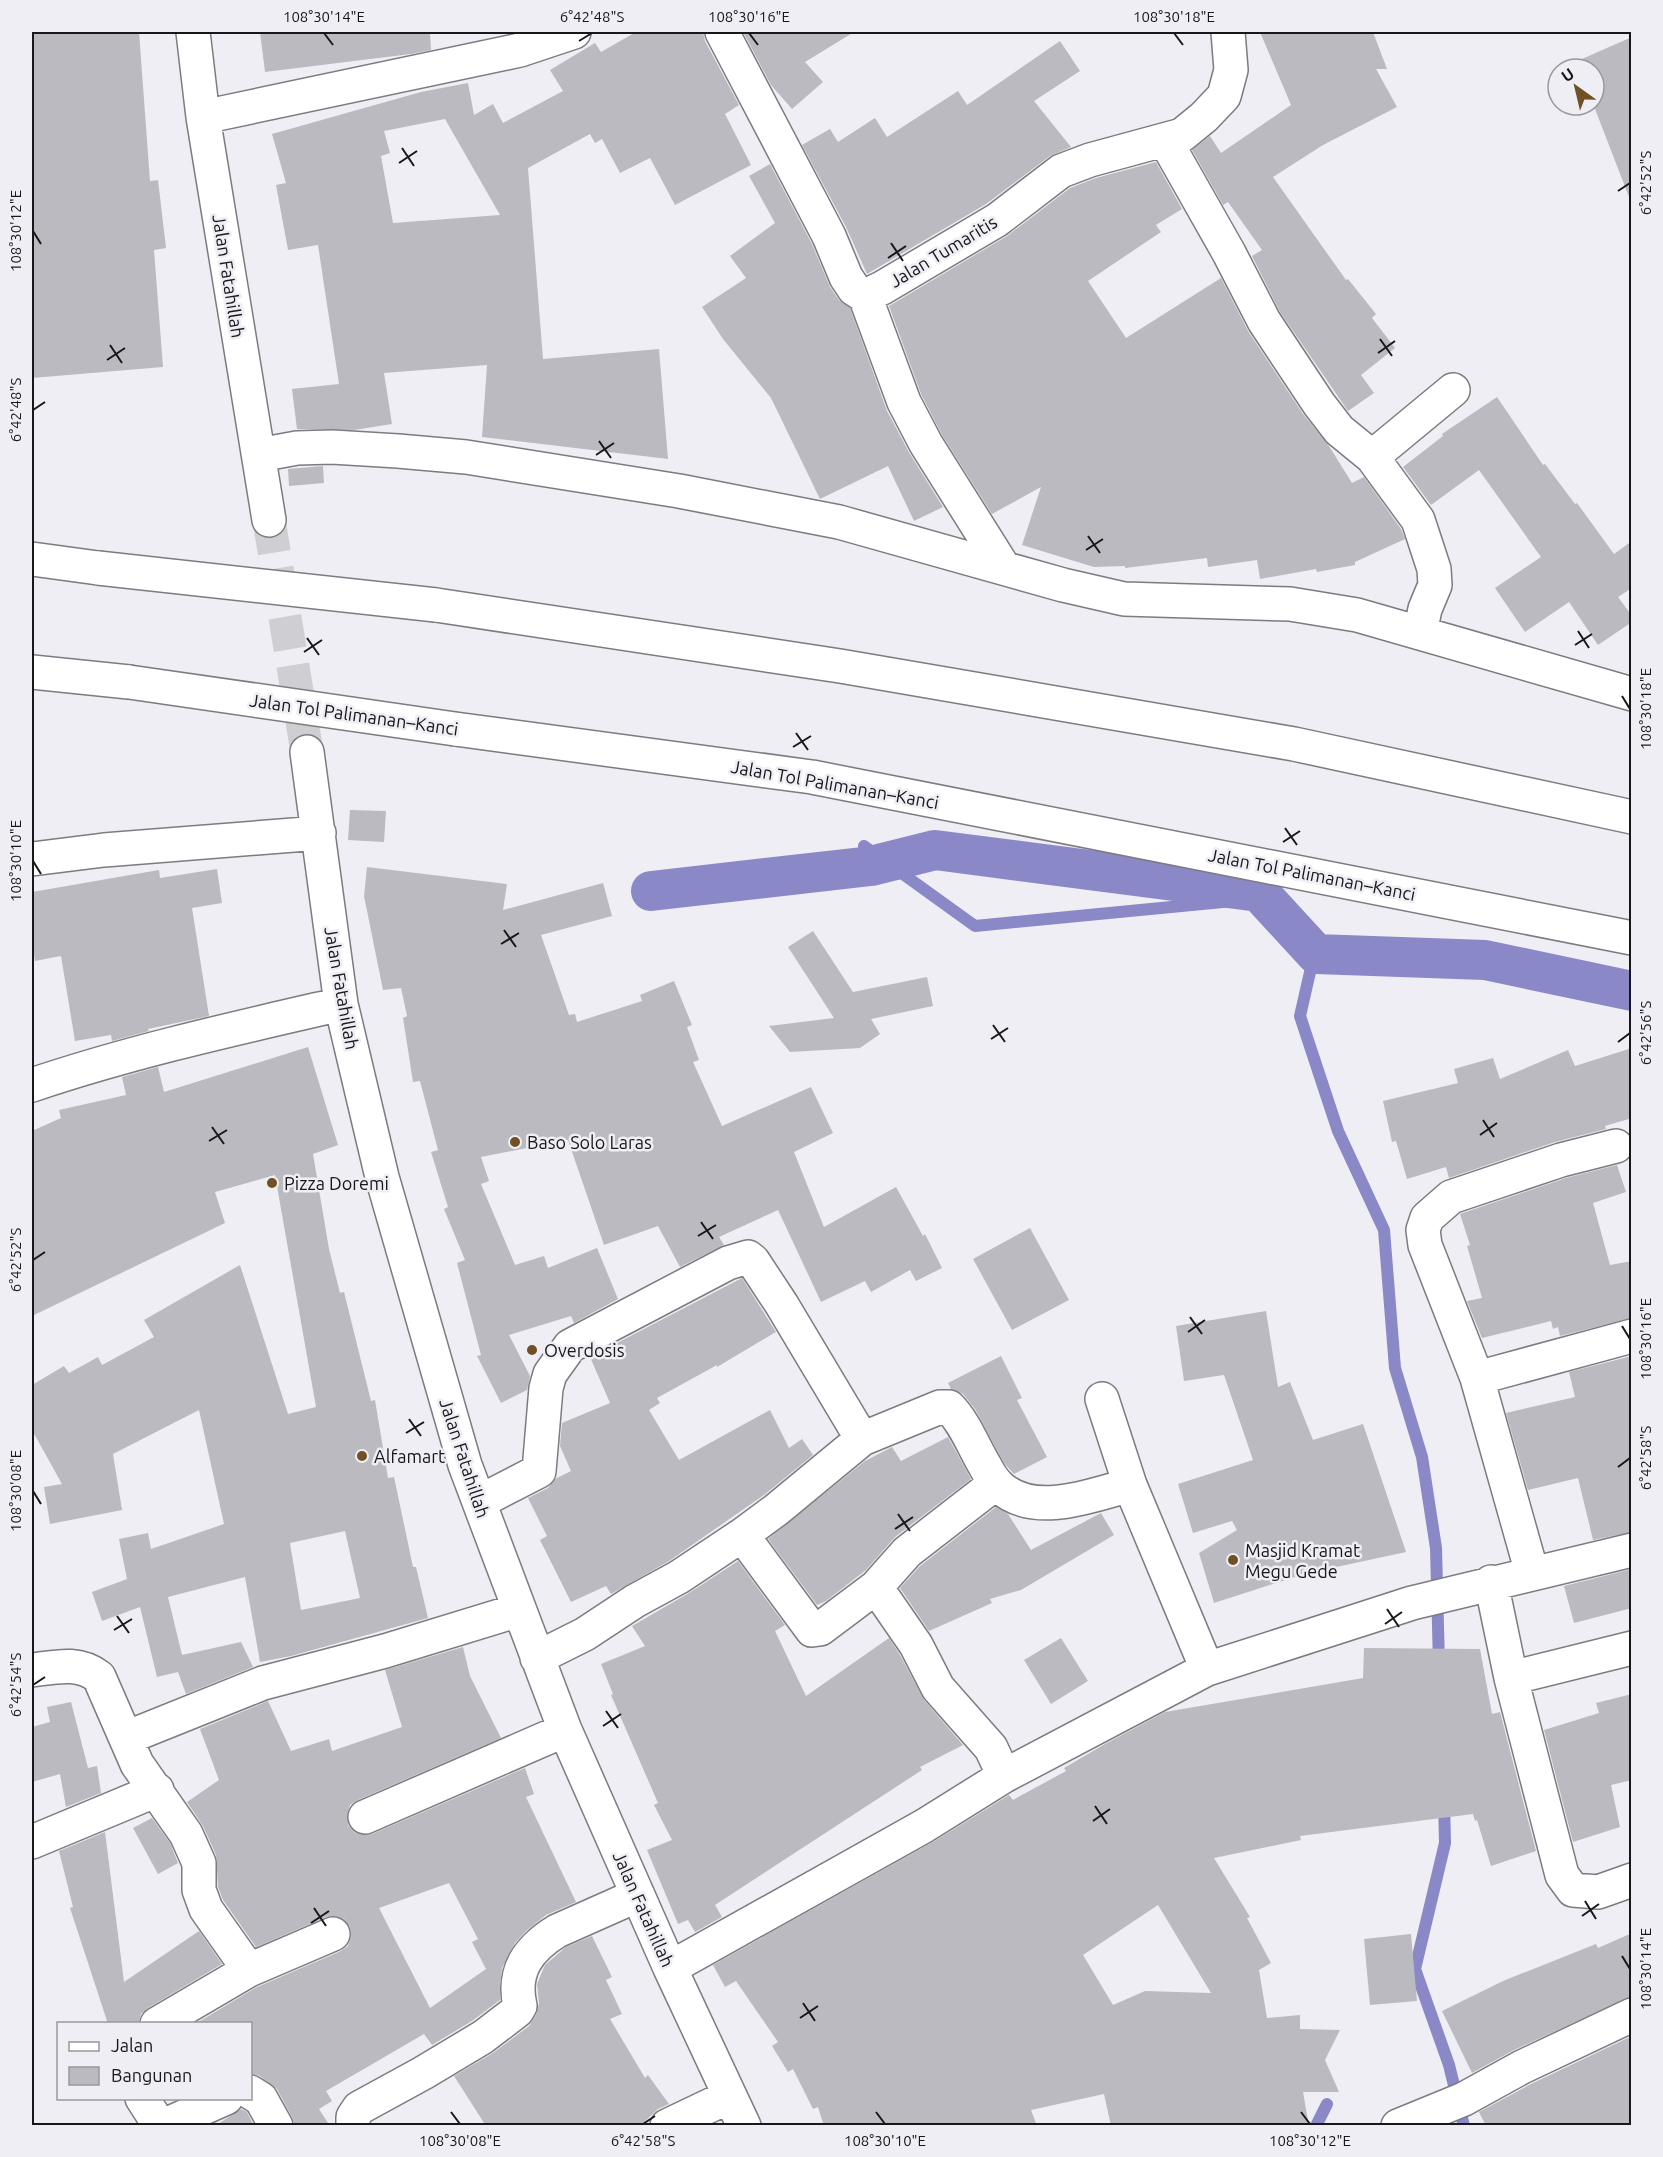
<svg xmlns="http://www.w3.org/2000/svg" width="1663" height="2157" font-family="Ubuntu,sans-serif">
  <rect width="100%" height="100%" fill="#eeeef4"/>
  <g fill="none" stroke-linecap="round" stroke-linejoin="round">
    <path stroke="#8a88c6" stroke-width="12" d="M 864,846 L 975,926 L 1254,899 L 1313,959 L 1300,1016 L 1338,1131 L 1384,1230 L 1395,1368 L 1422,1457 L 1436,1548 L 1439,1665
      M 1444,1802 L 1445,1843 L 1415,1969 L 1449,2065 L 1464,2126
      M 1316,2126 L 1327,2104"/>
    <path stroke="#8a88c6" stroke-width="40" d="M 651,891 L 871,866 L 935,850 L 1259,892 L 1316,954 L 1485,960 L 1632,991"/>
  </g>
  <path fill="#babac0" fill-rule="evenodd" d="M 32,32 L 139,32 L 150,181 L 158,180 L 166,248 L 154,250 L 163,367 L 32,378 Z
    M 260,32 L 430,32 L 431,50 L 411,54 L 265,72 Z
    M 636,32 L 703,32 L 705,41 L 739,105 L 725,114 L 751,165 L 675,205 L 650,158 L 620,173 L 602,139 L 595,143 L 590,134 L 528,168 L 543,359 L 659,349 L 668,459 L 482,437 L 487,365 L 384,373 L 392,424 L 354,430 L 297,429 L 292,389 L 339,384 L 318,245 L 288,250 L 276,185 L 286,183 L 272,134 L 421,92 L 468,83 L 474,115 L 493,104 L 503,123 L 563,91 L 550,70 L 595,43 L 601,52 ZM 445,119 L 500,215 L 393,223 L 381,156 L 390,153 L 384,131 Z
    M 743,32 L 854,32 L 805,62 L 823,82 L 792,109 L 771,85 Z
    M 1260,32 L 1373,32 L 1387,69 L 1376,69 L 1397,107 L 1323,145 L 1273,177 L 1346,280 L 1348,279 L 1376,314 L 1372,318 L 1395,348 L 1361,375 L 1374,393 L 1348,411 L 1280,312 L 1252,256 L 1262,250 L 1228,202 L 1223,205 L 1192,150 L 1210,136 L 1221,153 L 1291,105 Z
    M 1632,37 L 1632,197 L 1629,197 L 1595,109 L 1579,116 L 1574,105 L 1594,105 L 1594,69 L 1559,69 Z
    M 1060,41 L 1080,71 L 1034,101 L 1071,147 L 1050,156 L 986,204 L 867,274 L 846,227 L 802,145 L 830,129 L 838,142 L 875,118 L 887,137 L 958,91 L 967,105 Z
    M 1156,162 L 1182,209 L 1156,225 L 1161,232 L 1088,281 L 1126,338 L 1221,278 L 1248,331 L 1303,414 L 1329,446 L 1352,483 L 1364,477 L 1401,529 L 1405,539 L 1355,562 L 1355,565 L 1317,572 L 1316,569 L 1260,579 L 1257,560 L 1208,567 L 1207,558 L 1125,568 L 1125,566 L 1094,567 L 1022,545 L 1041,487 L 992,514 L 942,435 L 921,394 L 889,306 L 1007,236 L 1070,188 L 1096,178 Z
    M 770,164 L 812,244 L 830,287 L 839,300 L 850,308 L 887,411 L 910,454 L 943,507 L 914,521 L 888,466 L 820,499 L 771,398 L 723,339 L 702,307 L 746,278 L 730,256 L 775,223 L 749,176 Z
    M 1497,397 L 1543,465 L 1545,464 L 1575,504 L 1577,503 L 1614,554 L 1632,541 L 1632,588 L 1618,597 L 1632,616 L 1632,622 L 1598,645 L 1569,602 L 1525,632 L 1495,588 L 1541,557 L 1479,470 L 1431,505 L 1403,467 L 1443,436 L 1442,434 Z
    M 323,466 L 324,483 L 289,486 L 288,469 Z
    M 350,810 L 386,811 L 384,842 L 348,840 Z
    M 367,867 L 507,884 L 503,910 L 603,883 L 612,916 L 541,935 L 569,1015 L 575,1014 L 577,1022 L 642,1001 L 640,995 L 674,981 L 692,1025 L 687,1027 L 699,1060 L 693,1062 L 722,1126 L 811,1087 L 833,1133 L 794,1152 L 824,1227 L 896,1187 L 923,1236 L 925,1234 L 942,1268 L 916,1281 L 910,1270 L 871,1292 L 865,1281 L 821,1302 L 778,1210 L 719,1237 L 724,1245 L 680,1267 L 658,1226 L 604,1245 L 568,1140 L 481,1157 L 489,1181 L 481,1184 L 515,1265 L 544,1256 L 548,1268 L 597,1248 L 618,1299 L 574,1323 L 571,1316 L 509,1335 L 530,1376 L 527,1390 L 501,1403 L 477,1356 L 481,1355 L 457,1263 L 465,1260 L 444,1209 L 448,1207 L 431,1152 L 438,1150 L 420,1081 L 413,1082 L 403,1018 L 407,1016 L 401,988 L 383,990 L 364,896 Z
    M 217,869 L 222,903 L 192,908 L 209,1016 L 148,1029 L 149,1031 L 112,1041 L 111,1035 L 75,1041 L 61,956 L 35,961 L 32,942 L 32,892 L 159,870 L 160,878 Z
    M 813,931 L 853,992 L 927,977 L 933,1006 L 871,1019 L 880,1034 L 860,1048 L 790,1052 L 769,1026 L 834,1018 L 788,947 Z
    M 308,1047 L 338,1145 L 313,1154 L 329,1249 L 340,1293 L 344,1292 L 371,1401 L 375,1400 L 388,1478 L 394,1477 L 413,1567 L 416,1567 L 428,1618 L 291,1656 L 260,1662 L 245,1577 L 168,1597 L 182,1655 L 241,1642 L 253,1667 L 186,1694 L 178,1672 L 157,1677 L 140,1607 L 102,1621 L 92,1592 L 127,1579 L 119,1539 L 148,1533 L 151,1549 L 224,1524 L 199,1410 L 113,1454 L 122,1510 L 50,1524 L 44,1487 L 62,1484 L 32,1430 L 32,1385 L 64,1366 L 69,1373 L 98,1357 L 102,1365 L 154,1337 L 144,1320 L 240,1265 L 288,1414 L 316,1407 L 275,1175 L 215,1192 L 225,1223 L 32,1316 L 32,1131 L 61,1118 L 59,1110 L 126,1095 L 122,1077 L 158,1067 L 164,1092 ZM 345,1531 L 360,1598 L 301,1610 L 290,1543 Z
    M 1632,1048 L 1632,1118 L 1605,1126 L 1606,1129 L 1555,1142 L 1449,1178 L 1446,1167 L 1407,1179 L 1396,1141 L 1392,1142 L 1383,1101 L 1458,1083 L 1454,1069 L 1493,1058 L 1500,1079 L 1568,1050 L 1575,1066 Z
    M 1617,1165 L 1626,1192 L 1593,1203 L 1610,1265 L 1632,1261 L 1632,1318 L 1560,1336 L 1558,1327 L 1553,1329 L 1551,1321 L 1482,1338 L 1467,1301 L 1482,1298 L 1467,1246 L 1470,1245 L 1460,1214 L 1566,1178 Z
    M 1030,1228 L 1069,1300 L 1012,1330 L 973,1259 Z
    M 742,1278 L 776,1332 L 717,1367 L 717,1365 L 657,1398 L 660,1403 L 649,1410 L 679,1460 L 770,1410 L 789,1448 L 802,1439 L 813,1455 L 764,1495 L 669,1561 L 611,1594 L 606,1586 L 571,1602 L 540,1540 L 547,1536 L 528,1498 L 548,1488 L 555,1479 L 571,1471 L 560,1446 L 562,1423 L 610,1403 L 590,1357 Z
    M 1266,1311 L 1278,1387 L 1290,1382 L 1313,1440 L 1363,1424 L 1406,1552 L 1304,1574 L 1214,1603 L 1199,1553 L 1237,1530 L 1232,1521 L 1193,1533 L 1178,1484 L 1253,1460 L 1224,1375 L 1184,1381 L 1176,1326 Z
    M 1001,1356 L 1022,1398 L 1017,1400 L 1047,1457 L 1014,1474 L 1004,1463 L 975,1409 L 963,1394 L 951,1389 L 948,1383 Z
    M 1632,1356 L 1632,1532 L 1593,1540 L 1578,1478 L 1528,1490 L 1506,1413 L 1575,1397 L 1569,1372 Z
    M 948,1437 L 971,1479 L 895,1537 L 866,1570 L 826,1601 L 817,1605 L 768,1539 L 865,1461 L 892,1447 L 901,1461 Z
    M 996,1507 L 1008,1514 L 1031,1550 L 1101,1513 L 1114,1535 L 1021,1590 L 990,1599 L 992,1603 L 929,1631 L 900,1588 L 920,1566 Z
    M 738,1561 L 785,1625 L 775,1631 L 806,1696 L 889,1638 L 900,1655 L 924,1700 L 963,1745 L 920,1767 L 922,1770 L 715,1905 L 722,1917 L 695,1932 L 688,1920 L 678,1924 L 647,1850 L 672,1840 L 654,1805 L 658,1803 L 611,1695 L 613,1694 L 601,1664 L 645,1646 L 632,1626 L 689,1593 Z
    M 1632,1569 L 1632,1608 L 1574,1623 L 1564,1586 Z
    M 1061,1638 L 1088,1681 L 1051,1704 L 1024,1660 Z
    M 463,1647 L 470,1676 L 501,1738 L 358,1800 L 350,1805 L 347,1814 L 348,1825 L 354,1832 L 362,1835 L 372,1834 L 525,1768 L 534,1794 L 526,1797 L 576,1902 L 546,1915 L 526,1931 L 515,1943 L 502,1968 L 500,1982 L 500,2000 L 472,2021 L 432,2045 L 424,2034 L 326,2091 L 332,2101 L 319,2109 L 330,2126 L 295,2126 L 292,2117 L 277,2089 L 260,2076 L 250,2073 L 250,2024 L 195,2024 L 257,1987 L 341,1951 L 348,1946 L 351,1937 L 350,1927 L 344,1919 L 336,1916 L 326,1917 L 256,1947 L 223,1900 L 218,1887 L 216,1855 L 203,1826 L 187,1802 L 219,1780 L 200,1729 L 268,1701 L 291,1751 L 329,1739 L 332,1751 L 402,1727 L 385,1670 ZM 449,1883 L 478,1939 L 472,1942 L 486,1969 L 430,2008 L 379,1908 Z
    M 1364,1648 L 1480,1649 L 1492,1714 L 1500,1712 L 1536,1851 L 1491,1866 L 1477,1820 L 1475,1821 L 1473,1814 L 1300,1836 L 1301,1840 L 1214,1858 L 1250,1917 L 1247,1918 L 1271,1963 L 1259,1970 L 1267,2018 L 1300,2015 L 1300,2029 L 1340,2030 L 1325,2060 L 1339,2092 L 1303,2092 L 1309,2126 L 1111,2126 L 1104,2094 L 1031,2110 L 1037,2126 L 824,2126 L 818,2107 L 813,2109 L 793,2069 L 788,2072 L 772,2046 L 778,2042 L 736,1981 L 725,1987 L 713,1965 L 933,1842 L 1009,1795 L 1013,1800 L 1066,1771 L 1064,1768 L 1105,1744 L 1165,1712 L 1363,1678 ZM 1158,1905 L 1211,1993 L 1145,1991 L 1113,2005 L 1083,1955 Z
    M 1632,1694 L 1632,1780 L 1611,1785 L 1620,1827 L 1573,1842 L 1544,1730 L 1599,1713 L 1596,1703 Z
    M 71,1702 L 88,1768 L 97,1766 L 101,1793 L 66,1807 L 60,1774 L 32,1782 L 32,1727 L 50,1722 L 47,1707 Z
    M 152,1818 L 170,1843 L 178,1863 L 158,1874 L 133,1828 Z
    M 105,1832 L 124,1982 L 199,1931 L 222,1964 L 148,2008 L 141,2014 L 138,2024 L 108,2024 L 70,1908 L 73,1907 L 59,1851 Z
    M 1632,1933 L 1632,1996 L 1514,2050 L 1472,2073 L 1442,2011 L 1503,1981 L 1596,1944 L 1598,1948 Z
    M 1411,1934 L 1417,2001 L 1370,2005 L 1364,1939 Z
    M 592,1936 L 612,1977 L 606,1980 L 622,2014 L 610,2019 L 645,2078 L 648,2075 L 669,2104 L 658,2109 L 640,2126 L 486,2126 L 454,2076 L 493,2053 L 529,2026 L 536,2015 L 539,2003 L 537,1984 L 545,1965 L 566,1947 Z
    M 1632,2036 L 1632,2126 L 1486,2126 L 1479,2112 L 1531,2084 Z
    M 241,2109 L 247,2112 L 254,2126 L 215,2126 Z"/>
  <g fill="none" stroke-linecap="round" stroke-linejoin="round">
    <path stroke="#ceced3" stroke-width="33" stroke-dasharray="33 16" stroke-linecap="butt" d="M 269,520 L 307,752"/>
    <defs>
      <path id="minor" d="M 193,32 L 203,117 L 269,520
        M 722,32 L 829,236 L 846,277 L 854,289 L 865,296 L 882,288 L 997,220 L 1061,171 L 1090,160 L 1182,135 L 1204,117 L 1224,96 L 1231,70 L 1228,32
        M 203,117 L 520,50 L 574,32
        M 1165,140 L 1229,253 L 1264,321 L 1319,404 L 1339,430 L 1372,457 L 1418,520 L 1434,569 L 1435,585 L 1425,609 L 1420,633
        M 865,296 L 904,402 L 926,444 L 1004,568
        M 259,455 L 297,448 L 332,447 L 398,451 L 466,457 L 679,491 L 839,522 L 1063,585 L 1124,599 L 1290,604 L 1357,615 L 1632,694
        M 1372,457 L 1453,390
        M 307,752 L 341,1004 L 382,1177 L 465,1465 L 565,1730 L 670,1968 L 744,2126
        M 32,859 L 104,850 L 319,833
        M 32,1085 C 133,1051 237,1028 341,1004
        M 1477,1378 L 1632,1336
        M 1102,1399 L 1130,1485
        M 862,1439 L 940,1407 L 949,1407 C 965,1423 973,1446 985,1466 C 989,1474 994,1482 1001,1488 C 1036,1518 1092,1495 1130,1485 L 1207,1669
        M 479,1502 L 539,1471 L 546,1388 L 550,1374 L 570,1346 L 728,1263 L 748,1257 L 753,1261 L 782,1305 L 862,1439 L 776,1510 L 742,1535 L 812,1630 L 820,1629 L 876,1587 L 916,1645 L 938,1688 L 991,1748 L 1004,1776
        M 1532,1573 L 1477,1378 L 1425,1245 L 1423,1230 L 1427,1218 L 1451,1197 L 1561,1160 L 1616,1146
        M 1491,1582 L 1511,1678 L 1632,1648
        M 876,1587 L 907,1552 L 996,1483
        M 537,1658 L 585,1634 L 635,1601 L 679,1577 L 742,1535
        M 32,1670 C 56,1667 79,1661 99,1677 L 137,1764 L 186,1834 L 199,1863 L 199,1890 L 206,1909 L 249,1970
        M 1511,1678 L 1562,1875 L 1573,1890 L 1598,1892 L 1632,1880
        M 126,1738 L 263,1683 L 385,1651 L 519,1610
        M 365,1817 L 565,1730
        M 32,1842 L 157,1790
        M 670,1968 L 924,1826 L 1004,1776 L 1207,1669 L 1412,1603 L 1632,1550
        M 157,2024 L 249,1970 L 333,1934
        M 250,2092 L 261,2099 L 276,2126
        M 142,2098 L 160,2126
        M 163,2126 L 226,2098
        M 353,2126 L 353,2117 L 359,2108 L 423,2073 L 483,2037 L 517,2011 L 520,2006 C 512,1971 528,1949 557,1931 L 638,1895
        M 667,2126 L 730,2096
        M 1398,2126 L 1464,2099 L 1522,2067 L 1632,2015"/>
      <path id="highway" d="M 32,559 L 98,568
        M 436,605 L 840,666 L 1294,744 L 1632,817
        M 32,672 L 129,682
        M 455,729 L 812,777 L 1632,938"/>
    </defs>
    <use href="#minor" stroke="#7b7b81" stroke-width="36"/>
    <use href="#highway" stroke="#7b7b81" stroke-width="36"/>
    <use href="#minor" stroke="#fff" stroke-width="33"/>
    <use href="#highway" stroke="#fff" stroke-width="33"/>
    <defs>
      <path id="highway-bridge" d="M 98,568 L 436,605
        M 129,682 L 455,729"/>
    </defs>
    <use href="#highway-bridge" stroke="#7b7b81" stroke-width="36" stroke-linecap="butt"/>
    <use href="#highway-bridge" stroke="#fff" stroke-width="33"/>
  </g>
  <path fill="none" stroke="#18181a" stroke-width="2" d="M 324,33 L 333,45M 749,33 L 758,45M 1174,33 L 1183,45M 579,41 L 592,33M 402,148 L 414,166M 399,163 L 417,151M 1618,191 L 1630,183M 33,231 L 41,244M 891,243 L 903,261M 888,258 L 906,246M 1380,339 L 1392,356M 110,345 L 122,363M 1378,353 L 1395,341M 107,360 L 125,348M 33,410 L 45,402M 599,441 L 611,458M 596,455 L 614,443M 1088,536 L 1100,553M 1086,550 L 1103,539M 1578,631 L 1589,648M 307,638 L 319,655M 1575,645 L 1592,634M 304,652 L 322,640M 1622,696 L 1630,709M 796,733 L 808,750M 793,747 L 811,736M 1285,828 L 1297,845M 1283,842 L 1300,831M 33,861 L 41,874M 504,930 L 516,947M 501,944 L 519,933M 993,1025 L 1005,1042M 991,1039 L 1008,1028M 1618,1042 L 1630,1033M 1483,1120 L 1494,1137M 212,1127 L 224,1144M 1480,1135 L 1497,1123M 209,1141 L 227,1130M 701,1222 L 713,1239M 698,1236 L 716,1225M 33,1260 L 45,1252M 1190,1317 L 1202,1334M 1622,1326 L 1630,1339M 1188,1332 L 1205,1320M 409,1419 L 421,1436M 406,1433 L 424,1422M 1618,1467 L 1630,1458M 33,1491 L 41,1504M 898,1514 L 910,1531M 895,1529 L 913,1517M 1387,1609 L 1399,1627M 117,1616 L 129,1633M 1385,1624 L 1402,1612M 114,1630 L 132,1619M 33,1685 L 45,1677M 606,1711 L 618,1728M 603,1726 L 621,1714M 1095,1806 L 1107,1824M 1093,1821 L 1110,1809M 1585,1901 L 1596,1919M 314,1908 L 326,1926M 1582,1916 L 1599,1904M 311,1923 L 329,1911M 1622,1956 L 1630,1969M 803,2003 L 815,2021M 800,2018 L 818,2006M 451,2112 L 460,2124M 876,2112 L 885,2124M 1301,2112 L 1310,2124M 643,2124 L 655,2116"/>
  <g fill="#6f5125" stroke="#eeeef4" stroke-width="2">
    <circle cx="515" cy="1142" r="6"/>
    <circle cx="272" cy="1183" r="6"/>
    <circle cx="532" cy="1350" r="6"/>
    <circle cx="362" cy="1456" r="6"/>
    <circle cx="1233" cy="1560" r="6"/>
  </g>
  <g text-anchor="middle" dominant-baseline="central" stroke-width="5" stroke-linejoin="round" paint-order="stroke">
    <g font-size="18" fill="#18181a" stroke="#eeeef4">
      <text transform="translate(943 251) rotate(-31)">Jalan Tumaritis</text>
      <text transform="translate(229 276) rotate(81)">Jalan Fatahillah</text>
      <text transform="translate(354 714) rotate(8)">Jalan Tol Palimanan–Kanci</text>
      <text transform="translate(835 784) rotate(10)">Jalan Tol Palimanan–Kanci</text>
      <text transform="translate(1312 874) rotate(11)">Jalan Tol Palimanan–Kanci</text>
      <text transform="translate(342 988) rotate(80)">Jalan Fatahillah</text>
      <text transform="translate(465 1458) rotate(72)">Jalan Fatahillah</text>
      <text transform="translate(644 1909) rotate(66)">Jalan Fatahillah</text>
    </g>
    <g font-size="18" fill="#18181a" stroke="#eeeef4" text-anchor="start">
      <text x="527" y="1142">Baso Solo Laras</text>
      <text x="284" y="1183">Pizza Doremi</text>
      <text x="544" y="1350">Overdosis</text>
      <text x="374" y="1456">Alfamart</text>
      <text x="1245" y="1550">Masjid Kramat<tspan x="1245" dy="21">Megu Gede</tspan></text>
    </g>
  </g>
  <rect width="1663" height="2157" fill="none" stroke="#eeeef4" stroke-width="66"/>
  <rect x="57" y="2022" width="195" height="78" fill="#eeeef4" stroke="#98989d" stroke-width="1.5"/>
  <rect x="69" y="2042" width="30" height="9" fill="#ffffff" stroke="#98989d" stroke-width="1.5"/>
  <text x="111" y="2052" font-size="18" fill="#18181a">Jalan</text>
  <rect x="69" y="2067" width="30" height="18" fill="#babac0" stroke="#98989d" stroke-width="1.5"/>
  <text x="111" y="2082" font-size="18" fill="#18181a">Bangunan</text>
  <g transform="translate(1576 87) rotate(326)"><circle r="28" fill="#eeeef4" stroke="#98989d" stroke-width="1.5"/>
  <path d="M0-4.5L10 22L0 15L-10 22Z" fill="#6f5125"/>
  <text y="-9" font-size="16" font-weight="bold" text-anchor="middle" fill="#18181a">U</text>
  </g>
  <rect x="33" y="33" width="1597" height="2091" fill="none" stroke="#18181a" stroke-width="2"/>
  <g font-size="15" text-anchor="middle" fill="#18181a">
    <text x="324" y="22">108°30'14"E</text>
    <text x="592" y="22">6°42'48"S</text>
    <text x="749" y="22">108°30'16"E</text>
    <text x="1174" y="22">108°30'18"E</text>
    <text transform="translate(1646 183) rotate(-90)" y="5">6°42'52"S</text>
    <text transform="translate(16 231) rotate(-90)" y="5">108°30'12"E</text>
    <text transform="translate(16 410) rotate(-90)" y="5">6°42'48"S</text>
    <text transform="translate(1646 709) rotate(-90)" y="5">108°30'18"E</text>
    <text transform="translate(16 861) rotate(-90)" y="5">108°30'10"E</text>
    <text transform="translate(1646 1033) rotate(-90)" y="5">6°42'56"S</text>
    <text transform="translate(16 1260) rotate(-90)" y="5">6°42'52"S</text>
    <text transform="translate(1646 1339) rotate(-90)" y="5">108°30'16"E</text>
    <text transform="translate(1646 1458) rotate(-90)" y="5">6°42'58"S</text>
    <text transform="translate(16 1491) rotate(-90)" y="5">108°30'08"E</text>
    <text transform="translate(16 1685) rotate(-90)" y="5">6°42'54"S</text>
    <text transform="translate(1646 1969) rotate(-90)" y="5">108°30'14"E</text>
    <text x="460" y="2146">108°30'08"E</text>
    <text x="643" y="2146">6°42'58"S</text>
    <text x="885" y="2146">108°30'10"E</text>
    <text x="1310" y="2146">108°30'12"E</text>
  </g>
</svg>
